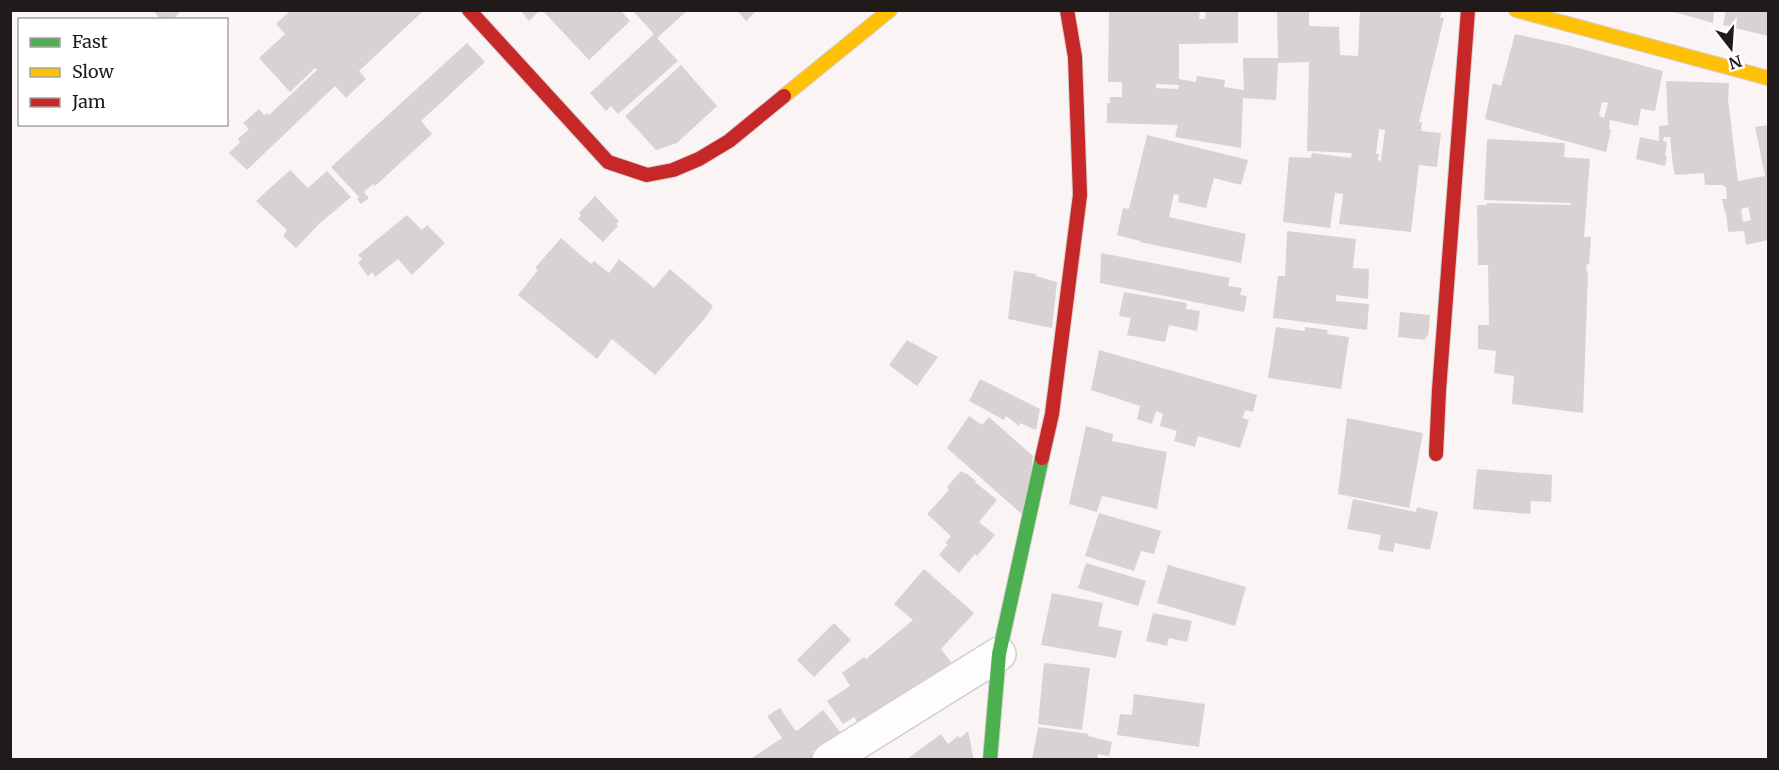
<svg xmlns="http://www.w3.org/2000/svg" width="1779" height="770" font-family="Merriweather,serif">
  <rect width="100%" height="100%" fill="#fbf4f5"/>
  <path fill="#d9d2d3" fill-rule="evenodd" d="M 153,10 L 182,10 L 172,20 L 161,20 Z
    M 291,10 L 419,10 L 421,13 L 359,71 L 366,79 L 346,98 L 335,86 L 247,170 L 229,153 L 240,142 L 238,139 L 249,129 L 243,123 L 259,109 L 264,115 L 267,113 L 269,115 L 317,70 L 315,68 L 290,92 L 259,58 L 285,34 L 276,24 Z
    M 520,10 L 540,10 L 529,21 Z
    M 542,10 L 620,10 L 630,21 L 589,60 Z
    M 632,10 L 688,10 L 657,38 L 678,61 L 618,114 L 611,106 L 606,111 L 590,93 L 654,34 Z
    M 737,10 L 757,10 L 746,21 Z
    M 1109,10 L 1200,10 L 1199,19 L 1205,19 L 1206,10 L 1238,10 L 1238,43 L 1179,44 L 1179,79 L 1196,82 L 1197,76 L 1225,80 L 1224,87 L 1244,90 L 1243,58 L 1278,58 L 1277,10 L 1309,10 L 1309,26 L 1339,27 L 1340,55 L 1358,56 L 1360,10 L 1442,10 L 1440,17 L 1444,18 L 1419,122 L 1422,122 L 1421,131 L 1441,133 L 1437,167 L 1419,165 L 1411,232 L 1339,224 L 1343,194 L 1335,193 L 1330,228 L 1283,222 L 1289,157 L 1311,158 L 1312,153 L 1351,158 L 1352,153 L 1307,151 L 1309,62 L 1278,63 L 1276,100 L 1243,98 L 1241,148 L 1175,137 L 1178,125 L 1107,123 L 1107,103 L 1110,103 L 1110,97 L 1122,97 L 1122,82 L 1108,82 ZM 1156,84 L 1179,85 L 1178,89 L 1156,88 ZM 1379,129 L 1385,130 L 1381,161 L 1378,160 L 1379,154 L 1376,154 Z
    M 1667,10 L 1714,10 L 1713,23 Z
    M 1726,10 L 1768,10 L 1768,36 L 1723,25 Z
    M 1515,34 L 1571,46 L 1663,71 L 1655,111 L 1641,109 L 1638,126 L 1610,120 L 1609,129 L 1611,130 L 1606,152 L 1485,119 L 1493,83 L 1501,86 ZM 1602,102 L 1608,103 L 1604,118 L 1599,116 Z
    M 467,43 L 485,62 L 421,121 L 432,134 L 375,186 L 373,184 L 364,192 L 369,198 L 361,204 L 357,199 L 359,197 L 331,167 Z
    M 681,65 L 717,106 L 677,143 L 656,150 L 625,116 Z
    M 1666,81 L 1729,83 L 1728,99 L 1738,181 L 1765,176 L 1755,127 L 1768,125 L 1768,240 L 1746,245 L 1744,231 L 1728,232 L 1726,212 L 1725,213 L 1722,199 L 1727,199 L 1726,187 L 1721,185 L 1705,185 L 1704,173 L 1675,175 L 1673,167 L 1670,137 L 1664,137 L 1663,141 L 1667,142 L 1665,156 L 1667,157 L 1665,166 L 1636,159 L 1640,137 L 1659,141 L 1659,126 L 1668,125 ZM 1748,207 L 1751,220 L 1743,222 L 1741,209 Z
    M 1147,135 L 1248,160 L 1241,185 L 1214,178 L 1206,208 L 1178,202 L 1179,195 L 1174,194 L 1169,217 L 1246,234 L 1241,263 L 1140,242 L 1140,241 L 1117,235 L 1123,208 L 1129,209 Z
    M 1487,139 L 1565,143 L 1564,157 L 1590,159 L 1584,237 L 1591,237 L 1589,264 L 1586,265 L 1587,273 L 1588,273 L 1583,413 L 1512,404 L 1514,376 L 1494,373 L 1496,351 L 1478,349 L 1478,325 L 1489,325 L 1488,265 L 1478,265 L 1477,205 L 1487,205 L 1487,203 L 1571,205 L 1571,203 L 1484,200 Z
    M 290,170 L 308,188 L 327,171 L 351,197 L 319,224 L 296,248 L 283,236 L 287,230 L 256,201 Z
    M 595,196 L 619,221 L 616,224 L 618,226 L 603,242 L 578,219 L 581,215 L 579,213 Z
    M 407,215 L 422,230 L 427,225 L 445,243 L 412,275 L 398,259 L 375,277 L 372,272 L 368,276 L 358,263 L 362,259 L 358,255 Z
    M 1287,231 L 1356,239 L 1353,268 L 1369,269 L 1368,299 L 1336,295 L 1336,301 L 1369,304 L 1367,330 L 1273,318 L 1278,276 L 1285,276 Z
    M 561,238 L 591,264 L 594,261 L 609,273 L 619,259 L 654,288 L 670,269 L 713,306 L 706,317 L 655,375 L 612,339 L 597,359 L 518,295 L 538,270 L 535,268 Z
    M 1101,253 L 1230,278 L 1228,286 L 1242,288 L 1240,295 L 1247,296 L 1244,312 L 1100,283 Z
    M 1014,271 L 1036,274 L 1036,276 L 1057,282 L 1052,328 L 1008,319 Z
    M 1124,292 L 1187,303 L 1186,309 L 1200,311 L 1197,331 L 1169,325 L 1165,342 L 1127,335 L 1131,318 L 1119,316 Z
    M 1400,312 L 1430,315 L 1428,337 L 1426,336 L 1425,340 L 1398,337 Z
    M 1276,327 L 1305,331 L 1305,327 L 1328,330 L 1327,334 L 1349,337 L 1341,389 L 1268,378 Z
    M 907,340 L 938,357 L 917,386 L 889,365 Z
    M 1099,350 L 1257,395 L 1253,412 L 1245,410 L 1243,418 L 1249,420 L 1240,448 L 1198,436 L 1195,447 L 1174,441 L 1177,431 L 1160,426 L 1163,414 L 1156,411 L 1152,424 L 1137,419 L 1140,406 L 1091,390 Z
    M 980,379 L 1040,409 L 1036,430 L 1020,423 L 1019,426 L 1006,416 L 1004,420 L 969,401 Z
    M 969,416 L 982,425 L 989,417 L 1033,456 L 1025,517 L 947,448 Z
    M 1347,418 L 1423,433 L 1409,508 L 1338,494 Z
    M 1086,426 L 1113,434 L 1112,441 L 1167,452 L 1157,509 L 1102,496 L 1097,512 L 1069,504 Z
    M 1477,469 L 1552,475 L 1551,502 L 1531,501 L 1530,514 L 1473,509 Z
    M 961,471 L 965,474 L 966,473 L 976,481 L 975,482 L 997,500 L 979,522 L 995,535 L 977,556 L 975,554 L 959,573 L 939,555 L 948,544 L 945,543 L 951,536 L 927,514 L 949,490 L 947,487 Z
    M 1353,499 L 1416,512 L 1417,507 L 1438,512 L 1430,550 L 1395,543 L 1393,552 L 1378,549 L 1381,535 L 1347,529 Z
    M 1099,513 L 1161,531 L 1154,554 L 1141,551 L 1134,571 L 1085,556 Z
    M 1086,563 L 1146,581 L 1138,606 L 1078,588 Z
    M 1168,565 L 1246,587 L 1235,626 L 1157,603 Z
    M 924,569 L 974,613 L 941,649 L 960,674 L 867,737 L 854,717 L 843,724 L 827,701 L 850,686 L 842,673 L 864,657 L 866,659 L 913,620 L 894,604 Z
    M 1052,593 L 1103,603 L 1098,626 L 1122,631 L 1116,658 L 1041,645 Z
    M 1153,613 L 1192,621 L 1187,642 L 1169,638 L 1167,646 L 1146,641 Z
    M 834,623 L 851,640 L 814,677 L 797,660 Z
    M 1044,663 L 1090,668 L 1082,730 L 1038,724 Z
    M 1134,694 L 1205,704 L 1199,747 L 1117,735 L 1120,714 L 1132,715 Z
    M 780,708 L 794,729 L 797,731 L 823,710 L 851,746 L 819,760 L 813,751 L 812,752 L 816,760 L 749,760 L 782,738 L 767,716 Z
    M 1038,727 L 1089,734 L 1088,736 L 1112,742 L 1109,756 L 1098,754 L 1097,760 L 1032,760 Z
    M 968,731 L 974,760 L 906,760 L 941,734 L 948,744 L 958,736 L 960,738 Z"/>
  <g fill="none" stroke-linecap="round" stroke-linejoin="round">
    <defs>
      <path id="street" d="M 829,760 L 999,654"/>
      <path id="fast" d="M 990,760 L 999,654 L 1042,458"/>
      <path id="slow" d="M 1516,10 L 1768,78
        M 784,96 L 890,10"/>
      <path id="jam" d="M 469,10 L 608,162 L 647,175 L 673,170 L 699,159 L 729,141 L 784,96
        M 1436,454 L 1439,390 L 1468,10
        M 1042,458 L 1052,414 L 1080,195 L 1075,57 L 1067,10"/>
    </defs>
    <use href="#street" stroke="#d5cecf" stroke-width="36"/>
    <use href="#fast" stroke="#d5cecf" stroke-width="16"/>
    <use href="#slow" stroke="#d5cecf" stroke-width="16"/>
    <use href="#jam" stroke="#d5cecf" stroke-width="16"/>
    <use href="#street" stroke="#fefdfe" stroke-width="33"/>
    <use href="#fast" stroke="#4caf50" stroke-width="14"/>
    <use href="#slow" stroke="#ffc107" stroke-width="14"/>
    <use href="#jam" stroke="#c62828" stroke-width="14"/>
  </g>
  <rect width="1779" height="770" fill="none" stroke="#211a1a" stroke-width="24"/>
  <rect x="18" y="18" width="210" height="108" fill="#ffffff" stroke="#a6a3a3" stroke-width="1.5"/>
  <rect x="30" y="38" width="30" height="9" fill="#4caf50" stroke="#a6a3a3" stroke-width="1.5"/>
  <text x="72" y="48" font-size="18" fill="#211a1a">Fast</text>
  <rect x="30" y="68" width="30" height="9" fill="#ffc107" stroke="#a6a3a3" stroke-width="1.5"/>
  <text x="72" y="78" font-size="18" fill="#211a1a">Slow</text>
  <rect x="30" y="98" width="30" height="9" fill="#c62828" stroke="#a6a3a3" stroke-width="1.5"/>
  <text x="72" y="108" font-size="18" fill="#211a1a">Jam</text>
  <g transform="translate(1731 48) rotate(163)" stroke="#ffffff" stroke-width="4.5" paint-order="stroke">
  <path d="M0-4.5L10 22L0 15L-10 22Z" fill="#211a1a"/>
  <text y="-9" font-size="16" font-weight="bold" text-anchor="middle" fill="#211a1a">N</text>
  </g>
</svg>
